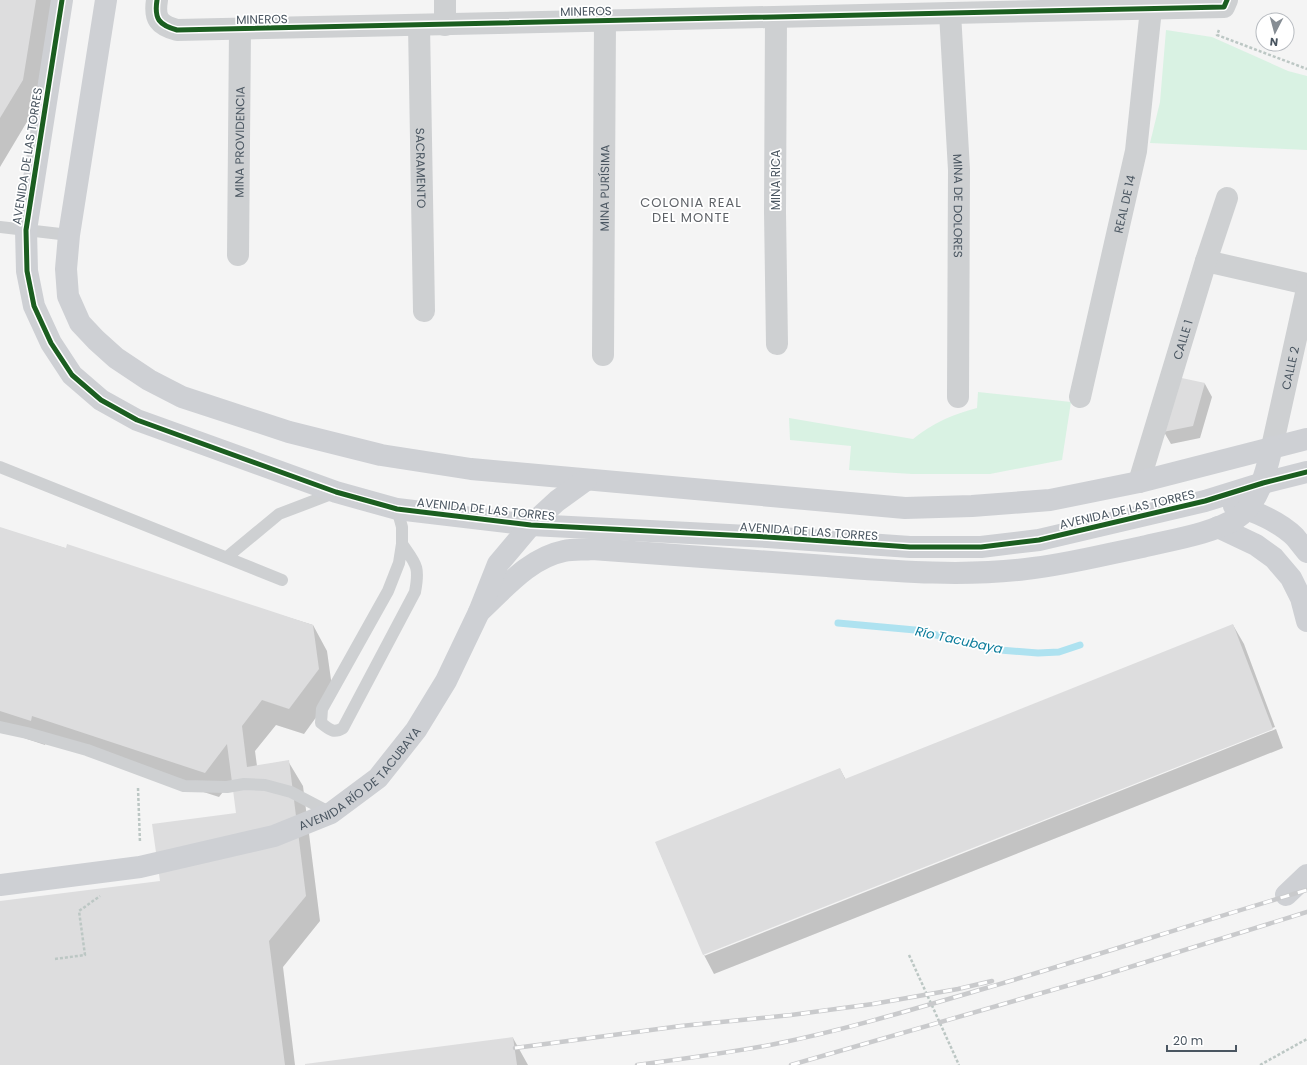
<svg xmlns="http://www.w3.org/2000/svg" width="1307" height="1065" font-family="Poppins,sans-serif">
  <rect width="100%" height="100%" fill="#f4f4f4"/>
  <path fill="#d9f2e3" d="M 1166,30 L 1212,37 L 1288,71 L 1307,76 L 1307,150 L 1150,143 L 1160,102 Z
    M 978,392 L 1071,402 L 1062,460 L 990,474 L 912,474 L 849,470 L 851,446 L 790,440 L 789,418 L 913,439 C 933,423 953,414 977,408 Z"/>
  <path fill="#0003" d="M 0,0 L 54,0 L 37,105 L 0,167 Z
    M 1177,378 L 1205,384 L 1212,397 L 1200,438 L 1171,444 L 1164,432 Z
    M 0,528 L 313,625 L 327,651 L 333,694 L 304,734 L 276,725 L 255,751 L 257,766 L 288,761 L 303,786 L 320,921 L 283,967 L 295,1065 L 0,1065 L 0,902 L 161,882 L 237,814 L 233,779 L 219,797 L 46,741 L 45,745 L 0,730 Z
    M 1233,625 L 1244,644 L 1275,727 L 704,953 L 704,956 L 1276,729 L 1283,748 L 714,974 L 704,955 L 656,843 L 840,769 L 846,780 Z
    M 513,1038 L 528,1065 L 306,1065 Z"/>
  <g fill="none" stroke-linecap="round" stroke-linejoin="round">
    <path stroke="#aee2f0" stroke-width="7" d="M 838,623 L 915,630 L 1000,650 L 1038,653 L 1059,652 L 1080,645"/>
  </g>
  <path fill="#ddddde" d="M 0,0 L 36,0 L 23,80 L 0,118 Z
    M 1177,377 L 1205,383 L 1193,426 L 1163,432 Z
    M 0,527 L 66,548 L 67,544 L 313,625 L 319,669 L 289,709 L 262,700 L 242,726 L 247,767 L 289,760 L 306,896 L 269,941 L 285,1065 L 0,1065 L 0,901 L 160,881 L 152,824 L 236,813 L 227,744 L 205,773 L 32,716 L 31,721 L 0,711 Z
    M 1233,624 L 1273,729 L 703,955 L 655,842 L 840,768 L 845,779 Z
    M 513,1037 L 517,1065 L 305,1065 L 305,1064 Z"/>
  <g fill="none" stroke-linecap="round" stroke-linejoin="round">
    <path stroke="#bcc7c4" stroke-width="2.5" stroke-dasharray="3 2" stroke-linecap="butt" d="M 1219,30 L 1217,35 L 1307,69
      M 138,788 L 140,843
      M 909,955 L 959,1065
      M 55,959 L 85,955 L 79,911 L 100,896
      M 1260,1065 L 1307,1039"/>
    <path stroke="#ced0d2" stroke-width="12" d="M 0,227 L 69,235
      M 0,467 L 282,580
      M 397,509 L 402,527 L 402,544 L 399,563 L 388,591 L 322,709 L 321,723 C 329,729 333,734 343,728 L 415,592 C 420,566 416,564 402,544
      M 227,557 L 279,514 L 334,493
      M 0,727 L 27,733 L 87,750 L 184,786 L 227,787 L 244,784 L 265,785 L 291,792 L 331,813"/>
    <g stroke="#ced0d2" stroke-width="22">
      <path d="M 157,0 C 154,19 159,25 177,30 L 1224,7 L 1227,0"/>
      <path d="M 445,0 L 445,25"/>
      <path id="s1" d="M 950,13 L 959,170 L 958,397"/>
      <path d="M 776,17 L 775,212 L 777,344"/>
      <path id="s2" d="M 419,25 L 424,311"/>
      <path id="s3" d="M 238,255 L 240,29"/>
      <path d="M 1206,261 L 1307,284"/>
      <path id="s4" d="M 603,355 L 605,21"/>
      <path id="s5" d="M 1080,397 L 1136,151 L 1151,9"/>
      <path id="s6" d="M 1272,447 L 1307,289"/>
      <path id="s7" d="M 1139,482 L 1206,261 L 1227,198"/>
    </g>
    <g stroke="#ced0d4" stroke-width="22">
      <path d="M 62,0 L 26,230 L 27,271 L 34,306 L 51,343 L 72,375 L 101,400 L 137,420 L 336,492 L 397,509 L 531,525 L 767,537 L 910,547 L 981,547 L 1039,540 L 1205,501 L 1263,483 L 1307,472"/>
      <path d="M 106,0 L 69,235 L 66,269 L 68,296 L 80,323 L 96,340 L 116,358 L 149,380 L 182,397 L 289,432 L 381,455 L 471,469 L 905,508 L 972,506 L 1050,500 L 1139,482 L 1307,439"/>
      <path d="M 1234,506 C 1254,510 1281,523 1295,537 C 1299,542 1303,547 1307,552"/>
      <path d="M 1218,527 L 1256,545 L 1274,558 L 1291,578 L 1301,598 L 1307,621"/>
      <path d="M 479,612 C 504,589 529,558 564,551 C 573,549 583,550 592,549 C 670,555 749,560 827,566 C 893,571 960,577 1026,569 C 1065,565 1103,555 1142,547 C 1170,540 1212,534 1237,518 C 1259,503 1266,472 1272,447"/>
      <path id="s8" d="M 0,885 L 140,867 L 274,836 L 331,813 L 378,778 L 416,730 L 446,681 L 479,612 L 498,564 L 531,525 L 557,501 L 586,480"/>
      <path d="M 1286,895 L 1307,875"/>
    </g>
    <defs>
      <path id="rail" d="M 515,1048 L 681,1026 L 791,1015 L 873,1004 L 958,989 L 992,981
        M 637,1065 C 683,1059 729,1053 775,1044 C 845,1030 914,1009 983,989 C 1092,957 1199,922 1307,890
        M 791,1065 L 1101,976 L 1307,912"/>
    </defs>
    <use href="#rail" stroke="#c9cacc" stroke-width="4.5"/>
    <use href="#rail" stroke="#fff" stroke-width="3" stroke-dasharray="9" stroke-linecap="butt"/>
    <defs>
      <path id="cycleway" d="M 62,0 L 26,230 L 27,271 L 34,306 L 51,343 L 72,375 L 101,400 L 137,420 L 336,492 L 397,509 L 531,525 L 767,537 L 910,547 L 981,547 L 1039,540 L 1205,501 L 1263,483 L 1307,472
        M 157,0 C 154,19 159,25 177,30 L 1224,7 L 1227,0"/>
    </defs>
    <use href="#cycleway" stroke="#fff" stroke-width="8"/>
    <use href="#cycleway" stroke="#1b5e20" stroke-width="5"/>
  </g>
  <g text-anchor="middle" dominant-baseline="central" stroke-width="3.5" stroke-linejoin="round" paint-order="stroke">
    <g font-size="12" fill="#4a5661" stroke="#fff">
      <text transform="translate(586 11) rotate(-1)">MINEROS</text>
      <text transform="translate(262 19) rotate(-1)">MINEROS</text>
      <text stroke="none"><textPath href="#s3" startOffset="113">MINA PROVIDENCIA</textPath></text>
      <text transform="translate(27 156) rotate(-81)">AVENIDA DE LAS TORRES</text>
      <text stroke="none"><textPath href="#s2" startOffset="143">SACRAMENTO</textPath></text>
      <text transform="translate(775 180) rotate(-90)">MINA RICA</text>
      <text stroke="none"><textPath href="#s4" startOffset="167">MINA PURÍSIMA</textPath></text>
      <text stroke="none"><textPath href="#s5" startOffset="198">REAL DE 14</textPath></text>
      <text stroke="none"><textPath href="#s1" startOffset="193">MINA DE DOLORES</textPath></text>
      <text stroke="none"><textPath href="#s7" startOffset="149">CALLE 1</textPath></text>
      <text stroke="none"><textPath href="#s6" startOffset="81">CALLE 2</textPath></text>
      <text transform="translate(486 509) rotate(6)">AVENIDA DE LAS TORRES</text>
      <text transform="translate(1127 509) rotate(-13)">AVENIDA DE LAS TORRES</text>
      <text transform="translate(809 531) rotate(4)">AVENIDA DE LAS TORRES</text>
      <text stroke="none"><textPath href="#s8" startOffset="384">AVENIDA RÍO DE TACUBAYA</textPath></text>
    </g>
    <g font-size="13" letter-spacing="1" fill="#5f6368" stroke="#fff">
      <text x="691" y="202">COLONIA REAL<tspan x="691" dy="15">DEL MONTE</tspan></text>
    </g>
    <g font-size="13" font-style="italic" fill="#0c7c9b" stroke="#fff">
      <text transform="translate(959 640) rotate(12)">Río Tacubaya</text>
    </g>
  </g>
  <g transform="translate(1275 32) rotate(186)"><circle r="19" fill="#ffffff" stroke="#b7bbc0"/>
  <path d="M0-3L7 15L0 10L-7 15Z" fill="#868d94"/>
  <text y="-6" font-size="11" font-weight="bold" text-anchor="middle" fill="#4a5661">N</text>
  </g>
  <path d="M1167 1045v6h69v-6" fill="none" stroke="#4a5661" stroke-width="2"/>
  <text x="1173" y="1045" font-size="12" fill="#4a5661" stroke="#ffffff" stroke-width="3" paint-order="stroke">20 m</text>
</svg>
